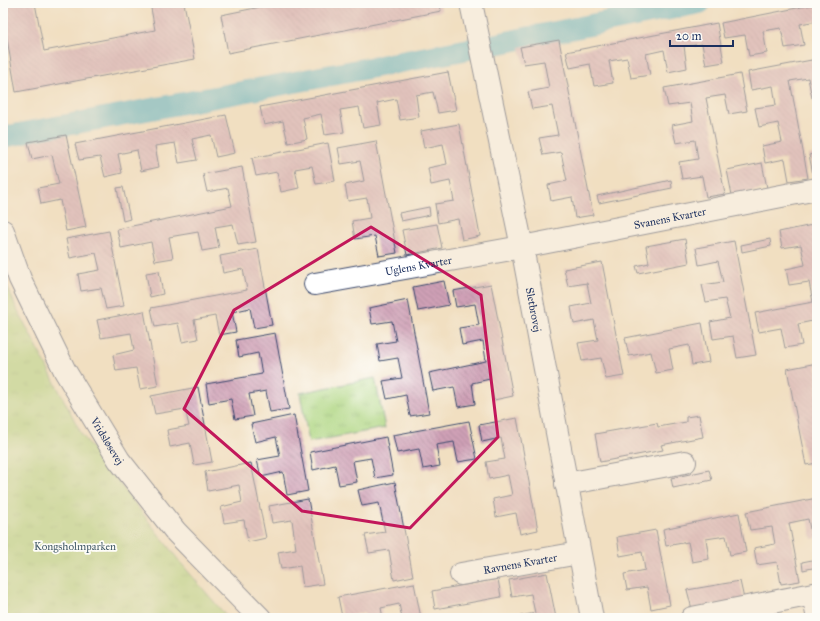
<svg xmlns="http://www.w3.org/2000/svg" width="820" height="621" font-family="'IM FELL Great Primer',serif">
  <defs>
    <pattern id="park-tufts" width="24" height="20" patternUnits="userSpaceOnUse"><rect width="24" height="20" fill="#add580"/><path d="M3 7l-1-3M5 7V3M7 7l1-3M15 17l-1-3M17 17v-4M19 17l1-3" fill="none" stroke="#94b771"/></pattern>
    <pattern id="building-back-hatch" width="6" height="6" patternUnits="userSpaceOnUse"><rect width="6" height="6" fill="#cfa0b6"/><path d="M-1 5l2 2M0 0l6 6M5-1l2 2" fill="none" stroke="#a78397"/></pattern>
  </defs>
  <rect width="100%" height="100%" fill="#fdfcf7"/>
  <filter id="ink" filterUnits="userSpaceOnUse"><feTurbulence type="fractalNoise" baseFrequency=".025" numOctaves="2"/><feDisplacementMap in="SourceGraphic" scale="8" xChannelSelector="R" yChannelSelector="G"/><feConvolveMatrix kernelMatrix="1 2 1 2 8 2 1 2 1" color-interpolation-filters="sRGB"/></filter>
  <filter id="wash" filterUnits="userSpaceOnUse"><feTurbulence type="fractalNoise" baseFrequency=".012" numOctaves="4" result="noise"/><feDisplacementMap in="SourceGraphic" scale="16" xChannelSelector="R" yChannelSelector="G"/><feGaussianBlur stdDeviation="0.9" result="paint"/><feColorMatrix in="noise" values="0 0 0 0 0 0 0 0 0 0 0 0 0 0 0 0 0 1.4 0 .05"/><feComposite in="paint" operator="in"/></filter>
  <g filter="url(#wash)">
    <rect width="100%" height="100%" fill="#f1dfc1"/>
    <path fill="url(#park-tufts)" stroke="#64826f" d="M 3,275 L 15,305 L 82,435 L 180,562 L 228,618 L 3,618 Z
      M 375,378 L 385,428 L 309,442 L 300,393 Z"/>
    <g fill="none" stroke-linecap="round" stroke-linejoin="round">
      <path stroke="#49aec8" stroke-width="22" d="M 3,137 L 496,44 L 700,3"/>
    </g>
    <g id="blocks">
      <path fill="url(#building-back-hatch)" d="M 3,3 L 35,3 L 44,51 L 155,30 L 150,3 L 184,3 L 195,59 L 16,92 L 3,15 Z
        M 280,3 L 440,3 L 441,11 L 228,53 L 221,15 Z
        M 817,4 L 817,21 L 800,24 L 804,45 L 785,48 L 781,28 L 763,31 L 767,53 L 749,56 L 745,35 L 724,38 L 721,23 Z
        M 717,23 L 724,62 L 706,65 L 702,44 L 684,46 L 687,68 L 668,72 L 664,50 L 646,54 L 650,75 L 631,78 L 627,58 L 609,61 L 613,83 L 594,86 L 590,64 L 570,68 L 566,52 Z
        M 559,40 L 593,215 L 575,218 L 572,197 L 551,201 L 548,185 L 567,181 L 561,152 L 543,155 L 539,138 L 558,135 L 552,106 L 532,109 L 528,92 L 549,88 L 544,61 L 524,64 L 520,47 Z
        M 817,59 L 817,97 L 812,98 L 808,78 L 790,81 L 808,178 L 789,181 L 785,159 L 765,163 L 762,146 L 782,142 L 778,123 L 759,127 L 755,108 L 776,105 L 773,86 L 751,90 L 748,72 Z
        M 448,72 L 456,110 L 438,113 L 433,92 L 416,95 L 419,117 L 400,120 L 396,99 L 377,103 L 381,125 L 363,128 L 359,107 L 340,110 L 344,132 L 325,135 L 321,114 L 303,118 L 307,139 L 288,143 L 283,121 L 264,125 L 260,107 Z
        M 740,74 L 747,111 L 729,114 L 725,95 L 706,98 L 725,194 L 706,197 L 702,176 L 682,179 L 679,162 L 698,159 L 695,140 L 676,143 L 672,125 L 693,121 L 690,103 L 668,106 L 664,88 Z
        M 226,115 L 235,153 L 216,157 L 211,135 L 192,139 L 197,160 L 179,163 L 175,143 L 155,146 L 159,167 L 141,171 L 137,150 L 118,154 L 122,173 L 105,177 L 100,157 L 79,160 L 75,144 Z
        M 459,124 L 480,236 L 462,240 L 458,219 L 438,223 L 435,204 L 454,201 L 450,181 L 431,185 L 428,168 L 447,164 L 443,144 L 424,148 L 421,131 Z
        M 66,135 L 86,227 L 66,231 L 60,200 L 41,204 L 38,188 L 59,184 L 52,155 L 32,159 L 28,142 Z
        M 376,141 L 397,253 L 379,256 L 375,236 L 355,239 L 352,221 L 370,218 L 367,198 L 348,201 L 345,185 L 364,181 L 360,161 L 341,164 L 338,148 Z
        M 328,143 L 335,181 L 316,184 L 312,166 L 295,169 L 299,188 L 281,192 L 277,172 L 256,176 L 252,158 Z
        M 817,153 L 817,178 L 814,179 L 809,155 Z
        M 762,163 L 767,188 L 732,195 L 727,170 Z
        M 242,167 L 256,242 L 238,245 L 233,224 L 215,227 L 219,248 L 202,251 L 198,232 L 169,237 L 173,258 L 155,261 L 151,242 L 121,248 L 117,229 L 232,206 L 228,188 L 207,192 L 203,174 Z
        M 671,180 L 672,188 L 599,203 L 597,196 Z
        M 123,187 L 130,219 L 123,221 L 117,188 Z
        M 429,207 L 430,215 L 401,221 L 399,213 Z
        M 437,224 L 442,248 L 407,255 L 402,230 Z
        M 817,224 L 817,320 L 798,324 L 802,345 L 785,348 L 781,328 L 759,332 L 755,313 L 813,302 L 809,282 L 789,285 L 786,269 L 805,265 L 801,245 L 782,248 L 779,232 Z
        M 109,231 L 124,306 L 106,309 L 101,288 L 81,291 L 78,274 L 100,270 L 96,253 L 70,258 L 66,239 Z
        M 685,239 L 689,263 L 638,273 L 636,266 L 649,263 L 646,246 Z
        M 770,239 L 771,246 L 742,252 L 741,245 Z
        M 734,241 L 756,355 L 737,358 L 733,336 L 713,339 L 710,322 L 730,318 L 725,299 L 706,302 L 702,285 L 723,282 L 718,261 L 699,265 L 696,248 Z
        M 258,249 L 272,325 L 254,328 L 250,308 L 232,312 L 236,332 L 219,335 L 215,316 L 194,320 L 198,339 L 182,342 L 178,323 L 155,327 L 151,308 L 247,290 L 243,269 L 223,273 L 220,256 Z
        M 602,262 L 624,376 L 606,379 L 601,358 L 582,361 L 578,343 L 598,340 L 594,320 L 574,324 L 571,307 L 591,303 L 587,283 L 568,286 L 564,269 Z
        M 159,271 L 163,294 L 150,297 L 146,273 Z
        M 444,281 L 449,305 L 418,311 L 413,287 Z
        M 491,284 L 513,396 L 494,400 L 490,379 L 472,383 L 475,404 L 458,407 L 454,387 L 433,391 L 429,373 L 486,361 L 483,341 L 462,345 L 459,328 L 479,325 L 475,304 L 456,307 L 453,291 Z
        M 408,300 L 429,413 L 410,416 L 406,395 L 387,399 L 383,381 L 402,378 L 398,358 L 380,361 L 377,344 L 396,341 L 392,321 L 372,324 L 369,308 Z
        M 144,311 L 158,386 L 140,389 L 136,368 L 116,371 L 113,355 L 134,350 L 131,333 L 101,338 L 97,320 Z
        M 702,323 L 709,362 L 692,365 L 689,345 L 669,349 L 673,370 L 656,373 L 651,352 L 629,356 L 625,338 Z
        M 275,333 L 289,409 L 270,412 L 266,391 L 249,394 L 253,416 L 235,419 L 231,399 L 209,403 L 206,384 L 262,374 L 258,353 L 239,357 L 236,340 Z
        M 817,363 L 817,463 L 806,465 L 787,369 Z
        M 198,387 L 212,462 L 194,465 L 190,443 L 170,447 L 167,430 L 189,426 L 185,409 L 155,414 L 151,396 Z
        M 294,415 L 308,491 L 287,495 L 283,472 L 261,477 L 257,460 L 280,456 L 276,437 L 255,442 L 251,424 Z
        M 699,415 L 703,437 L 661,445 L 663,450 L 600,462 L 595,434 L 657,423 L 658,427 L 686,422 L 686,417 Z
        M 517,418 L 538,530 L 520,534 L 516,513 L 496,517 L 493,499 L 512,495 L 508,475 L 489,479 L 486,462 L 505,459 L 501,438 L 482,442 L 479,425 Z
        M 469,421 L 477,459 L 458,462 L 454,442 L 436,445 L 440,466 L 423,469 L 419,449 L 397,453 L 393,435 Z
        M 386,437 L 393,475 L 375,478 L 371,458 L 353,461 L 357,482 L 339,485 L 335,465 L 313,470 L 310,452 Z
        M 251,463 L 266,538 L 248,542 L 244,520 L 224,523 L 221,507 L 242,502 L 239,485 L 208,491 L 205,472 Z
        M 709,470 L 712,480 L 673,488 L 671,478 Z
        M 395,482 L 413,576 L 394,580 L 389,550 L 369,553 L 365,535 L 385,532 L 379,503 L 362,506 L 358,490 Z
        M 817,498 L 817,538 L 812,539 L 808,519 L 789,523 L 800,581 L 781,584 L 777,562 L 757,565 L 754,548 L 775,544 L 772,527 L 750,530 L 746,512 Z
        M 308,499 L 323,584 L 303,587 L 300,566 L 281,569 L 278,552 L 296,549 L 292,520 L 272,523 L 269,506 Z
        M 739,513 L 746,552 L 730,555 L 726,536 L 706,539 L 709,559 L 692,562 L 688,542 L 666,546 L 663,529 Z
        M 656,530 L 670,605 L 651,609 L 647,587 L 627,590 L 624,574 L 645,570 L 642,552 L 620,556 L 617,537 Z
        M 817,559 L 817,567 L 803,570 L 802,562 Z
        M 547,573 L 556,618 L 516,618 L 516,617 L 535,613 L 531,594 L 512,597 L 509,580 Z
        M 498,579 L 501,597 L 435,609 L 432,591 Z
        M 740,581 L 744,599 L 692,609 L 687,590 Z
        M 414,583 L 421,618 L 402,618 L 399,604 L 381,608 L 383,618 L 365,618 L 364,613 L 342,617 L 338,597 Z"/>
    </g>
  </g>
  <g filter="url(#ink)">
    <use href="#blocks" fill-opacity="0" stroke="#3b496d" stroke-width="1"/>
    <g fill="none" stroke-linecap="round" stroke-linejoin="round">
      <defs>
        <g id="minor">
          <path id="s1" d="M 471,3 L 522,247 L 592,618"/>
          <path id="s2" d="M 3,231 L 20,279 L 65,371 L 119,460 L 176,532 L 260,618"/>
          <path id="s3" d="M 315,284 L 522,247 L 817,189"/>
          <path d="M 566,484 L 685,462"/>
          <path id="s4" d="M 461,574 L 579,553"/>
          <path d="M 692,618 L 813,594 L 817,614"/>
        </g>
      </defs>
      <use href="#minor" stroke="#3b496d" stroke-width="24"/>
      <use href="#minor" stroke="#fff" stroke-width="22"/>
    </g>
  </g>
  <path d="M0 0H820V621H0ZM 371,227 L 481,295 L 498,437 L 410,528 L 302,511 L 184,409 L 234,310 Z" fill="#f1dfc1" fill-opacity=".55" fill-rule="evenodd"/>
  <path fill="none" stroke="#c2185b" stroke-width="3" stroke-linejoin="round" d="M 371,227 L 481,295 L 498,437 L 410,528 L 302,511 L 184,409 L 234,310 Z"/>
  <g text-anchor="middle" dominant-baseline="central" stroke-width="3.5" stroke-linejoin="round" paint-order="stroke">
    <g font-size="11" fill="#1b2f5e" stroke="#fdfcf7">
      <text stroke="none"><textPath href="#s3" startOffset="361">Svanens Kvarter</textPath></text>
      <text stroke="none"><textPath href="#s3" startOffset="105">Uglens Kvarter</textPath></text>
      <text stroke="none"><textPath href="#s1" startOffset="313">Sletbrovej</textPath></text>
      <text stroke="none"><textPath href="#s2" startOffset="235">Vridsløsevej</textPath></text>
      <text stroke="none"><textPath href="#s4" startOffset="60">Ravnens Kvarter</textPath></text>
    </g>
    <g font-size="11" fill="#405866" stroke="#fdfcf7">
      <text x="75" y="546">Kongsholmparken</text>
    </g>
  </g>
  <rect width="820" height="621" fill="none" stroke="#fdfcf7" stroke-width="16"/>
  <path d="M670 40v6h63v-6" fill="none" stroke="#1b2f5e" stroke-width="2"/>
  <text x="676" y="40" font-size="12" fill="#1b2f5e" stroke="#fdfcf7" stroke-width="3" paint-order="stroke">20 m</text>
</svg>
